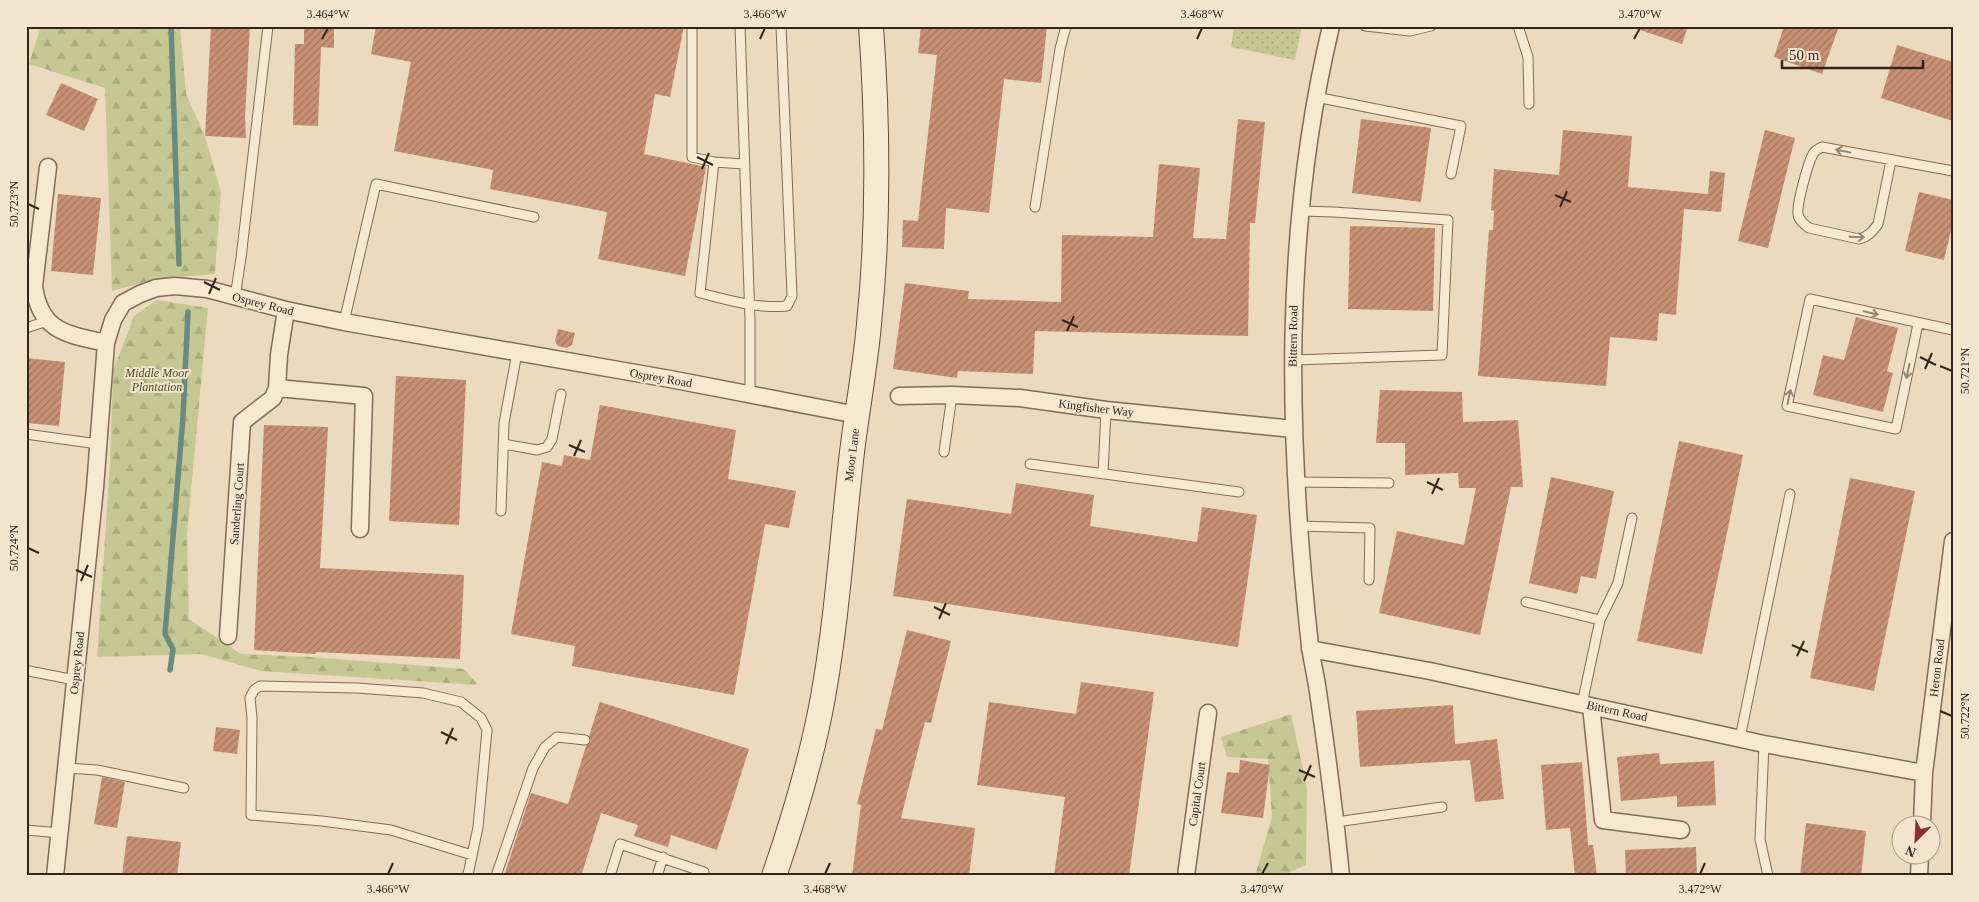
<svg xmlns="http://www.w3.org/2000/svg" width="1979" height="902" font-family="'Times New Roman',serif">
  <defs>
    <pattern id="grass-dots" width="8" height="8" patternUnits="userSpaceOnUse" patternTransform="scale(1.25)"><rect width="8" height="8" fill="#c6c893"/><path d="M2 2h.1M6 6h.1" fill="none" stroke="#abac7e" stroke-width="1.8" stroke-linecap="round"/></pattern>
    <pattern id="forest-firs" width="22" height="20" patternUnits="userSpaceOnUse" patternTransform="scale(1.25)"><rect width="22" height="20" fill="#c6c893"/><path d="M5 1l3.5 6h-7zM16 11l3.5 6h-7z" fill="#abac7e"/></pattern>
    <pattern id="building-hatch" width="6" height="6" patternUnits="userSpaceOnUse" patternTransform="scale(1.25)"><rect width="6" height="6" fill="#c89175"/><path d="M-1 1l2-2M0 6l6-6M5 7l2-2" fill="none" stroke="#a3765f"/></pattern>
  </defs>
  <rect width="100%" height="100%" fill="#ebdabe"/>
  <path fill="url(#grass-dots)" d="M 1234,26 L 1302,26 L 1295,60 L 1231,47 Z"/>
  <path fill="url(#forest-firs)" d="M 41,26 L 180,26 L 186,94 L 205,136 L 221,192 L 215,274 L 156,279 L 112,291 L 105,88 L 29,64 Z
    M 157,300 L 208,308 L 187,534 L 189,619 L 241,654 L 311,657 L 464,669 L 478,685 L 261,671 L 201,654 L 97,657 L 110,464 L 113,371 L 134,316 Z
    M 1291,714 L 1307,788 L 1306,865 L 1281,876 L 1255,876 L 1272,817 L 1268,759 L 1227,757 L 1221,737 Z"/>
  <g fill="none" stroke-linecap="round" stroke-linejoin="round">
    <path stroke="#698a7f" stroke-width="5.5" d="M 171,26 L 179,264
      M 170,670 L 173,649 L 165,634 L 183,417 L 188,312"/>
  </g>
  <path fill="url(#building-hatch)" d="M 211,26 L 250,26 L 245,117 L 246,138 L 205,136 Z
    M 304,26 L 334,26 L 334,48 L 321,47 L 318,126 L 293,125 L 295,44 L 304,44 Z
    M 376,26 L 684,26 L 670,97 L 655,94 L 644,154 L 706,167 L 685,276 L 598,259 L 607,212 L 490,189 L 493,170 L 394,151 L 411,62 L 371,54 Z
    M 921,26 L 1047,26 L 1041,83 L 1004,79 L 989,213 L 946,208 L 944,249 L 902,247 L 903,220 L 918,221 L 937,55 L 918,53 Z
    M 1637,26 L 1688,26 L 1682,44 L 1637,29 Z
    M 1784,26 L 1839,26 L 1822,74 L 1774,57 Z
    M 1897,45 L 1953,62 L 1953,121 L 1881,98 Z
    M 61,83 L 98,99 L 84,131 L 46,115 Z
    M 1238,119 L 1265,122 L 1255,223 L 1250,223 L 1248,336 L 1035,331 L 1033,374 L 958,371 L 957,378 L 893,369 L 905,283 L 969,291 L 968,299 L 1061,302 L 1062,235 L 1153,237 L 1159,164 L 1200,168 L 1193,238 L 1226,239 Z
    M 1361,119 L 1431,128 L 1421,202 L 1352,193 Z
    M 1563,130 L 1632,136 L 1628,187 L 1708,194 L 1710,171 L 1725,173 L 1721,212 L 1684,209 L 1676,315 L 1659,313 L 1657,341 L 1610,337 L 1606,386 L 1478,376 L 1489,230 L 1493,230 L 1494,211 L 1491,210 L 1494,169 L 1559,175 Z
    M 1765,130 L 1795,138 L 1768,248 L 1738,241 Z
    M 1919,192 L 1953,200 L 1953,222 L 1944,260 L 1905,251 Z
    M 58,194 L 101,198 L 93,275 L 51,271 Z
    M 1350,226 L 1435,228 L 1433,311 L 1348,309 Z
    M 1856,317 L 1898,328 L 1887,371 L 1893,373 L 1883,412 L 1813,395 L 1823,355 L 1844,360 Z
    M 558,329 L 575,333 L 572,345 L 566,348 L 558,346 L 555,341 Z
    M 26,358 L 65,362 L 59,426 L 26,423 Z
    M 396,376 L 466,380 L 459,525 L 389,521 Z
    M 1380,390 L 1462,392 L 1463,422 L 1518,420 L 1523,487 L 1511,487 L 1480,635 L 1379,613 L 1397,531 L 1464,545 L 1476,488 L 1459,488 L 1458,473 L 1405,475 L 1405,443 L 1376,443 Z
    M 600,405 L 736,430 L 728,479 L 796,491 L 789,528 L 765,524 L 734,695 L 572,666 L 575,646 L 511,634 L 542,462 L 562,466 L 564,455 L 590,460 Z
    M 264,425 L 328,427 L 320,568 L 464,575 L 460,659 L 316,652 L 315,654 L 254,650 Z
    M 1679,441 L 1743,455 L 1702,654 L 1637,641 Z
    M 1551,477 L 1614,491 L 1596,579 L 1581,576 L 1577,594 L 1529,583 Z
    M 1850,478 L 1915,491 L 1874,691 L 1810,678 Z
    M 1016,483 L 1094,495 L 1090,526 L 1197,542 L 1202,507 L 1257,515 L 1238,647 L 893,596 L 907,499 L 1011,514 Z
    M 907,630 L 951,641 L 931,723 L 925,722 L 901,818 L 975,828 L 969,876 L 852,876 L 861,805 L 857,804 L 876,729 L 882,730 Z
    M 1081,682 L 1154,692 L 1129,876 L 1054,876 L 1065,797 L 977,785 L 989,702 L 1076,714 Z
    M 600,702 L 749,749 L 717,850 L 671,835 L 668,847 L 634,836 L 638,825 L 601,813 L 581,876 L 504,876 L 531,793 L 568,804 L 586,746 L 591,741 L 589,736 Z
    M 1453,705 L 1455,744 L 1497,739 L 1504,799 L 1475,802 L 1470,760 L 1360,767 L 1356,711 Z
    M 216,727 L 240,730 L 237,754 L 213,751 Z
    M 1659,753 L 1660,764 L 1714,761 L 1716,805 L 1677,807 L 1677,796 L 1621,801 L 1617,757 Z
    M 1240,760 L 1270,765 L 1263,818 L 1221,813 L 1227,772 L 1239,773 Z
    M 1582,762 L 1588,845 L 1593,845 L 1597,876 L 1575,876 L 1570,828 L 1546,830 L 1541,765 Z
    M 102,777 L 125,782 L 117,828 L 94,824 Z
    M 1806,823 L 1866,831 L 1861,876 L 1800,876 Z
    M 127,836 L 181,842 L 177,876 L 122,876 Z
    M 1696,847 L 1697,876 L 1626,876 L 1625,850 Z"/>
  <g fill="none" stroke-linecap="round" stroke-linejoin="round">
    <defs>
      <path id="lane" d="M 692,26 L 692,157 L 714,162
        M 740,26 L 750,320 L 750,394
        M 1365,26 L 1410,31 L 1431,26
        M 1518,26 L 1528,57 L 1529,104
        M 1316,97 L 1461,126 L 1451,174
        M 1891,161 L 1878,224 C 1873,231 1868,237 1859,239 L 1809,228 C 1804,224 1798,220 1798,213 C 1797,203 1808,163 1813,154 C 1815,150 1818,149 1822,147 L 1953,171
        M 744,164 L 714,162 L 700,293 C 729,300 757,309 787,306 L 792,296 L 781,26
        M 1035,207 L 1060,49 L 1066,26
        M 235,297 L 241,258 L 268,26
        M 344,322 L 376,184 L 534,217
        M 1918,324 L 1896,429 L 1787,406 L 1810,299 L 1953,330
        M 26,328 L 47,321
        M 1293,360 L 1442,355 L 1448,220 L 1334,212 L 1300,211
        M 26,434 L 98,444
        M 504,444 L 537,450 L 547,447 L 552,439 L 561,394
        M 944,452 L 952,395
        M 1030,464 L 1239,492
        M 1103,474 L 1106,410
        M 1295,482 L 1389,483
        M 501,511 L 504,423 L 517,353
        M 1298,526 L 1370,528 L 1369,580
        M 1526,602 L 1600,620 L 1582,704
        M 1600,620 L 1618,583 L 1632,518
        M 29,671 L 75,680
        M 1740,738 L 1790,494
        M 1764,744 L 1760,839 L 1768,876
        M 66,768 L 97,770 L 184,788
        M 1336,822 L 1442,807
        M 26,830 L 60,833
        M 467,876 L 469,870 L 478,827 L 487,730 L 481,718 L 461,702 L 423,693 L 357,688 L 260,686 L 254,690 L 250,698 L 252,718 L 251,815 L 322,821 L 391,830 L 472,855
        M 496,876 L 533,768 L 545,747 L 557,737 L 585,740
        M 610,876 L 620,844 L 704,872 L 703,876
        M 657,876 L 663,857"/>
      <path id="street" d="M 1331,26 C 1282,232 1287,437 1310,646 C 1312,661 1316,677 1318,692 C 1327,753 1335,814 1341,876
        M 48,167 L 34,286 C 40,332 67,334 106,343
        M 277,388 L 364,396 L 360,529
        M 899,396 L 952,395 L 1020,398 L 1106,410 L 1293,429
        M 228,636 L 242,422 L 273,398 L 277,388 L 279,355 L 286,310
        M 1310,649 L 1430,671 L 1764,744 L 1924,773
        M 1591,706 L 1603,820 L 1681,830
        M 1922,824 L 1924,773 L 1953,541
        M 55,876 L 95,488 L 106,343 L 113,320 L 123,303 L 140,294 L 156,288 L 175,286 L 207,289 L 286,310 L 344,322 L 670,379 L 857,415
        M 1186,876 L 1208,713
        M 1919,876 L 1920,854"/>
      <path id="secondary" d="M 774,876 C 794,818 812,758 823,697 C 837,619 842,539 851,461 C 856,415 865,370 869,324 C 879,226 878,125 871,26"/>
    </defs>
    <use href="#lane" stroke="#826b58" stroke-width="11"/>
    <use href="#street" stroke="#826b58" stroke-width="19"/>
    <use href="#secondary" stroke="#644c3b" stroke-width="26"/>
    <use href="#lane" stroke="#f7e8d0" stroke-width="9"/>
    <use href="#street" stroke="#f7e8d0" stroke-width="16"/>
    <use href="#secondary" stroke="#f7e8d0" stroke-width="24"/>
  </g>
  <defs><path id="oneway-shaft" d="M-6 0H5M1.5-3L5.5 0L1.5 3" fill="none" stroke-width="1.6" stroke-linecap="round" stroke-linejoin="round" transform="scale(1.25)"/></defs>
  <g stroke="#948676">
    <use href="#oneway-shaft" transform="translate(1843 151) rotate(-169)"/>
    <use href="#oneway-shaft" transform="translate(1857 237) rotate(2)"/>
    <use href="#oneway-shaft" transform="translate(1871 313) rotate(13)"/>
    <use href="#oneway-shaft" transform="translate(1908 371) rotate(102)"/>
    <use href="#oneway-shaft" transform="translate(1789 397) rotate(-78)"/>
  </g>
  <path fill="none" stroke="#32251c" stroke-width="2" d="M 322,39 L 328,28M 760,39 L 765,28M 1197,39 L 1202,28M 1634,39 L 1640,28M 697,157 L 713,165M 702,169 L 709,153M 1555,195 L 1571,202M 28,204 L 39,209M 1560,207 L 1567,191M 204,282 L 220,290M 209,294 L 216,278M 1062,320 L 1078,327M 1067,331 L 1074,316M 1920,357 L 1936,365M 1940,366 L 1952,371M 1925,369 L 1932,353M 569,445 L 585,452M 574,456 L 581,440M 1427,482 L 1443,490M 1432,494 L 1439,478M 28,548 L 39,553M 76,570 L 92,577M 81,581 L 88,565M 934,607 L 950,615M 939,619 L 946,603M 1792,645 L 1808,652M 1797,656 L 1804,641M 1940,711 L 1952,716M 441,732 L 457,740M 446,744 L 453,728M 1299,770 L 1315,777M 1304,781 L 1311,765M 388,874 L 393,863M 825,874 L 830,863M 1262,874 L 1268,863M 1700,874 L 1705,863"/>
  <g text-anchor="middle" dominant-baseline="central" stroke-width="4" stroke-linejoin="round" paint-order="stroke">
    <g font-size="12" fill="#32251c" stroke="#f3e5cd">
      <text transform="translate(263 304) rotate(14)">Osprey Road</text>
      <text transform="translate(1293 336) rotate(-89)">Bittern Road</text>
      <text transform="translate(661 378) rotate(10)">Osprey Road</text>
      <text transform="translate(1096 408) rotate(7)">Kingfisher Way</text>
      <text transform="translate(852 455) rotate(-83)">Moor Lane</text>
      <text transform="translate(237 504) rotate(-86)">Sanderling Court</text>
      <text transform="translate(77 663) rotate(-84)">Osprey Road</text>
      <text transform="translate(1937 668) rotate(-83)">Heron Road</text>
      <text transform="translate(1617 711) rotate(12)">Bittern Road</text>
      <text transform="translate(1197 794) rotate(-82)">Capital Court</text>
    </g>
    <g font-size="12" font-style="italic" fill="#474e23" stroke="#f3e5cd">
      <text x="157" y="373">Middle Moor<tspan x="157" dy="14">Plantation</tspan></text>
    </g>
  </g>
  <rect width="1979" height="902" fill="none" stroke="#f3e5cd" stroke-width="55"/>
  <g transform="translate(1916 840) rotate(204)"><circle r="24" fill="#f3e5cd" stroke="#a69886"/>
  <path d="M0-4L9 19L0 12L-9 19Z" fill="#8e2b34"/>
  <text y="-8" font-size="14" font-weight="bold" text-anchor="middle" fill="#32251c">N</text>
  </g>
  <path d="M1782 60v8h141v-8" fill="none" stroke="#32251c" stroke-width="2.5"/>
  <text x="1789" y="60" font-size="15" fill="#32251c" stroke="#f3e5cd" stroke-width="4" paint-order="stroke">50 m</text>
  <rect x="28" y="28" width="1924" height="846" fill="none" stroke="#32251c" stroke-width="2"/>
  <g font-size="12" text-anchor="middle" fill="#32251c">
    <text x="328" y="18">3.464°W</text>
    <text x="765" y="18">3.466°W</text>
    <text x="1202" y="18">3.468°W</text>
    <text x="1640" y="18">3.470°W</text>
    <text transform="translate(14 204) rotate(-90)" y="4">50.723°N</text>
    <text transform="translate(1965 371) rotate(-90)" y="4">50.721°N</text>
    <text transform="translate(14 548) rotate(-90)" y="4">50.724°N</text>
    <text transform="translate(1965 716) rotate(-90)" y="4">50.722°N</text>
    <text x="388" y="893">3.466°W</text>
    <text x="825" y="893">3.468°W</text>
    <text x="1262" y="893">3.470°W</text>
    <text x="1700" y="893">3.472°W</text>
  </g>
</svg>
